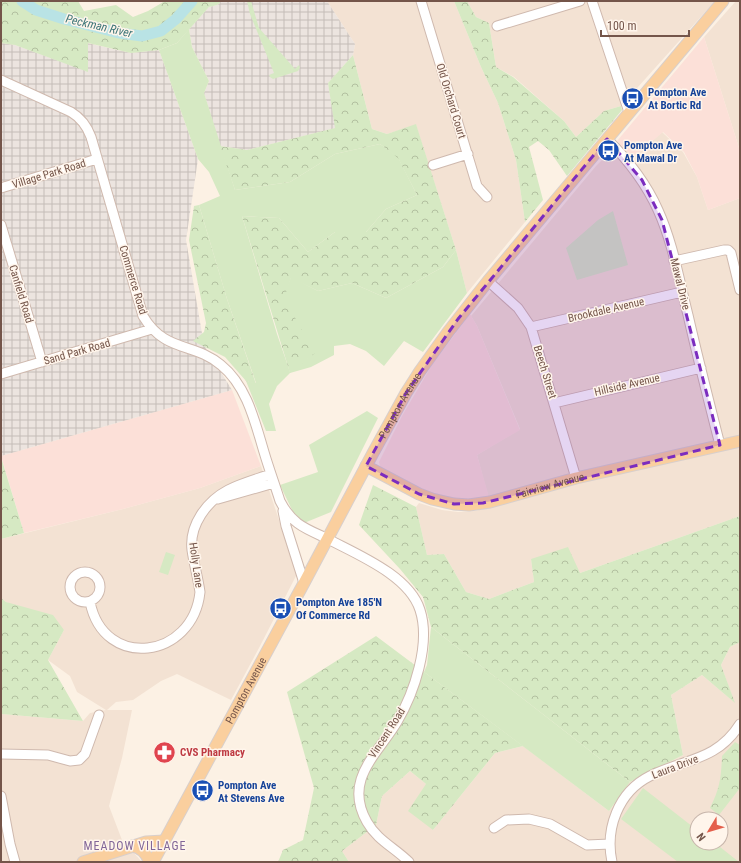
<svg xmlns="http://www.w3.org/2000/svg" width="741" height="863" font-family="'Roboto Condensed',sans-serif">
  <defs>
    <pattern id="industrial-grid" width="8" height="8" patternUnits="userSpaceOnUse"><rect width="8" height="8" fill="#ece4df"/><path d="M0 4h8M4 0v8" fill="none" stroke="#c4bcb7"/></pattern>
    <pattern id="forest-crowns" width="20" height="18" patternUnits="userSpaceOnUse"><rect width="20" height="18" fill="#d6e9c3"/><path d="M2 6a3 3 0 1 1 6 0M12 15a3 3 0 1 1 6 0" fill="none" stroke="#b2c0a0"/></pattern>
  </defs>
  <rect width="100%" height="100%" fill="#fcf1e4"/>
  <path fill="#f3e2d3" fill-rule="evenodd" d="M 327,1 L 454,1 L 481,67 L 498,103 L 516,160 L 525,222 L 467,293 L 456,250 L 416,125 L 387,134 L 372,129 L 353,55 L 355,44 Z
    M 467,1 L 715,1 L 621,106 L 604,111 L 576,137 L 564,121 L 514,77 L 496,67 L 489,23 L 476,17 Z
    M 736,1 L 740,1 L 740,151 L 704,37 Z
    M 662,132 L 683,152 L 697,177 L 708,210 L 740,198 L 740,516 L 580,573 L 531,559 L 534,582 L 489,599 L 466,592 L 444,554 L 427,555 L 416,507 L 419,503 L 442,510 L 458,512 L 475,511 L 491,507 L 477,455 L 520,429 L 477,326 L 471,316 L 596,166 L 619,143 L 633,158 Z
    M 261,466 L 297,574 L 260,646 L 231,700 L 177,674 L 161,681 L 133,700 L 116,702 L 107,710 L 132,710 L 122,758 L 109,806 L 122,840 L 142,862 L 1,862 L 1,714 L 83,721 L 90,713 L 106,710 L 77,692 L 70,676 L 48,660 L 64,630 L 6,602 L 1,598 L 1,539 L 123,509 L 200,488 Z
    M 740,642 L 740,862 L 349,862 L 342,851 L 376,825 L 382,796 L 410,771 L 426,784 L 433,830 L 495,753 L 523,746 L 609,811 L 630,782 L 683,755 L 671,695 L 702,675 L 734,702 L 721,665 L 730,647 ZM 697,819 L 721,819 L 721,843 L 697,843 Z"/>
  <path fill="#fce0d8" d="M 704,37 L 740,151 L 740,198 L 708,210 L 697,177 L 684,152 L 663,132 L 633,158 L 617,141 Z
    M 470,314 L 477,326 L 520,430 L 477,455 L 489,497 L 462,500 L 439,496 L 426,491 L 383,469 L 380,466 L 379,462 L 402,416 L 432,365 Z
    M 232,390 L 261,466 L 200,488 L 123,509 L 24,533 L 1,456 Z"/>
  <path fill="url(#industrial-grid)" d="M 220,1 L 327,1 L 355,44 L 353,55 L 328,83 L 336,128 L 247,150 L 220,146 L 204,93 L 209,81 L 192,47 L 189,29 L 209,7 L 217,5 L 220,3 Z
    M 1,43 L 15,45 L 87,71 L 87,43 L 131,53 L 159,50 L 198,159 L 186,240 L 204,345 L 232,390 L 1,456 Z"/>
  <path fill="#d6e9c3" d="M 247,1 L 251,1 L 259,28 L 295,69 L 299,65 L 300,68 L 298,71 L 273,79 L 270,77 L 269,75 L 274,73 L 250,14 Z
    M 189,29 L 192,47 L 209,81 L 204,93 L 235,190 L 290,182 L 335,154 L 380,144 L 398,157 L 417,195 L 386,209 L 366,232 L 335,232 L 308,252 L 279,218 L 242,216 L 277,334 L 290,372 L 314,353 L 283,298 L 291,277 L 318,291 L 352,283 L 386,298 L 443,267 L 456,250 L 467,293 L 423,352 L 404,341 L 384,366 L 366,351 L 350,344 L 334,346 L 334,355 L 311,367 L 290,373 L 277,386 L 269,404 L 276,431 L 266,431 L 246,381 L 256,383 L 227,299 L 199,205 L 220,196 L 209,172 L 198,159 L 159,50 L 177,43 Z
    M 613,211 L 628,265 L 577,280 L 566,248 L 598,220 Z
    M 367,411 L 378,418 L 331,512 L 304,523 L 293,512 L 280,485 L 318,472 L 309,445 Z
    M 166,552 L 175,555 L 168,575 L 159,572 Z
    M 431,627 L 630,782 L 609,811 L 424,672 L 427,665 Z
    M 643,788 L 697,830 L 697,843 L 715,843 L 739,862 L 678,862 L 621,819 Z"/>
  <path fill="url(#forest-crowns)" d="M 1,1 L 78,1 L 84,11 L 116,5 L 133,17 L 148,11 L 165,1 L 220,1 L 220,3 L 217,5 L 209,7 L 177,43 L 159,50 L 131,53 L 88,43 L 88,72 L 15,45 L 1,43 Z
    M 454,1 L 467,1 L 476,17 L 489,23 L 496,67 L 513,77 L 564,121 L 576,137 L 604,111 L 621,106 L 622,110 L 567,176 L 549,150 L 538,141 L 529,147 L 543,200 L 525,222 L 516,160 L 498,103 L 481,67 Z
    M 353,55 L 372,129 L 387,134 L 416,124 L 456,250 L 443,267 L 386,298 L 352,283 L 318,291 L 291,278 L 284,298 L 315,353 L 290,373 L 242,216 L 279,218 L 308,252 L 335,232 L 366,232 L 386,209 L 417,195 L 398,158 L 380,144 L 335,154 L 290,182 L 235,190 L 220,146 L 247,150 L 335,128 L 328,83 Z
    M 199,205 L 227,299 L 256,384 L 246,381 L 225,357 L 193,341 L 204,332 L 206,323 L 189,240 L 194,206 Z
    M 1,457 L 24,533 L 1,539 Z
    M 373,485 L 416,507 L 427,555 L 444,554 L 466,592 L 489,599 L 534,582 L 531,559 L 568,547 L 580,573 L 740,516 L 740,642 L 730,647 L 721,665 L 735,703 L 702,675 L 671,695 L 683,755 L 630,782 L 431,627 L 423,597 L 400,569 L 359,525 Z
    M 1,598 L 6,602 L 53,615 L 64,630 L 48,660 L 83,721 L 1,714 Z
    M 376,636 L 523,746 L 495,753 L 433,830 L 408,811 L 426,784 L 410,771 L 382,796 L 376,825 L 342,851 L 349,862 L 278,862 L 283,850 L 303,840 L 314,788 L 287,692 Z
    M 735,742 L 740,745 L 740,788 L 719,815 L 710,808 C 720,788 721,778 722,756 Z"/>
  <g fill="none" stroke-linecap="round" stroke-linejoin="round">
    <path stroke="#b9e3e5" stroke-width="11" d="M 22,1 L 36,10 L 64,19 L 119,33 L 142,36 L 161,31 L 176,19 L 192,1"/>
    <defs>
      <path id="minor" d="M 421,1 L 477,186 L 487,197
        M 592,1 L 629,112
        M 497,26 L 580,1
        M 1,80 L 71,112 C 81,118 87,126 91,137 L 143,316 C 165,353 194,342 221,365 C 247,386 255,422 264,452 C 269,469 275,485 280,501 C 292,524 304,528 326,538 C 356,554 409,575 420,610 C 431,644 414,693 397,722 C 377,755 343,780 367,822 C 377,840 395,848 409,862
        M 607,139 C 628,160 646,183 658,210 C 673,243 679,280 688,315 C 698,359 709,402 720,445
        M 433,165 L 468,154
        M 1,188 L 97,159
        M 1,225 L 42,362
        M 674,261 L 724,250 L 728,250 L 731,253 L 740,290
        M 488,281 L 518,308 L 531,327 L 576,478
        M 531,327 L 682,292
        M 1,374 L 152,329
        M 554,403 L 701,368
        M 218,499 L 274,483
        M 283,511 L 286,526 L 304,583
        M70 587a15 15 0 1 1 30 0a15 15 0 1 1-30 0Z
        M 90,602 C 104,671 193,659 200,592 C 198,578 194,564 192,550 C 189,525 207,501 228,490 C 242,483 257,479 271,474
        M 1,754 L 48,755 L 70,761 L 79,760 L 85,754 L 99,715
        M 1,796 L 10,844 L 15,862
        M 494,828 L 506,820 L 529,819 L 550,824 L 587,845 L 610,844
        M 612,862 C 605,829 618,792 650,776 C 684,759 717,761 740,724"/>
      <g id="major">
        <path id="s1" d="M 366,466 L 419,494 L 432,499 L 454,504 L 469,505 L 490,502 L 576,478 L 740,441"/>
        <path d="M 132,846 C 141,848 147,853 149,862"/>
        <path d="M 83,862 L 146,842 L 164,841"/>
        <path id="s2" d="M 153,862 L 304,583 L 373,453 L 406,393 L 420,371 L 448,332 L 488,281 L 723,1"/>
      </g>
    </defs>
    <use href="#minor" stroke="#cfb9ae" stroke-width="11"/>
    <use href="#major" stroke="#d8cfcc" stroke-width="13"/>
    <use href="#minor" stroke="#fff" stroke-width="9"/>
    <use href="#major" stroke="#facf9e" stroke-width="11"/>
  </g>
  <path fill="#7b2cbf" fill-opacity="0.2" stroke="#7b2cbf" stroke-width="3" stroke-dasharray="8 5" stroke-linejoin="round" d="M 607,139 L 642,180 L 662,220 L 720,445 L 483,503 L 454,504 L 419,494 L 366,466 L 406,393 L 458,319 Z"/>
  <defs>
    <symbol id="bus-disc" viewBox="-11 -11 22 22"><circle r="9.5" fill="#1a4fb4" stroke="#fff5eb"/><path d="M-5-6H5V4H4V6H2V4H-2V6H-4V4H-5ZM-3.5-4V0h7V-4ZM-3.5 1.2v1.5H-2V1.2ZM2 1.2v1.5H3.5V1.2Z" fill="#fff"/></symbol>
    <symbol id="pharmacy-disc" viewBox="-11 -11 22 22"><circle r="9.5" fill="#e0444e" stroke="#fff5eb"/><path d="M-2-6h4v4h4v4h-4v4h-4v-4h-4v-4h4Z" fill="#fff"/></symbol>
  </defs>
  <g fill-rule="evenodd">
    <use href="#bus-disc" x="620" y="86" width="25" height="25"/>
    <use href="#bus-disc" x="596" y="138" width="25" height="25"/>
    <use href="#bus-disc" x="268" y="596" width="25" height="25"/>
    <use href="#pharmacy-disc" x="152" y="740" width="25" height="25"/>
    <use href="#bus-disc" x="190" y="778" width="25" height="25"/>
  </g>
  <g text-anchor="middle" dominant-baseline="central" stroke-width="3" stroke-linejoin="round" paint-order="stroke">
    <g font-size="11" font-weight="bold" fill="#164399" stroke="#fff5eb" text-anchor="start">
      <text x="648" y="92">Pompton Ave<tspan x="648" dy="13">At Bortic Rd</tspan></text>
      <text x="624" y="145">Pompton Ave<tspan x="624" dy="13">At Mawal Dr</tspan></text>
      <text x="296" y="602">Pompton Ave 185'N<tspan x="296" dy="13">Of Commerce Rd</tspan></text>
      <text x="218" y="785">Pompton Ave<tspan x="218" dy="13">At Stevens Ave</tspan></text>
    </g>
    <g font-size="11" fill="#74554a" stroke="#fff5eb">
      <text transform="translate(451 101) rotate(73)">Old Orchard Court</text>
      <text transform="translate(49 174) rotate(-17)">Village Park Road</text>
      <text transform="translate(133 280) rotate(73)">Commerce Road</text>
      <text transform="translate(680 284) rotate(76)">Mawal Drive</text>
      <text transform="translate(21 294) rotate(73)">Canfield Road</text>
      <text transform="translate(606 310) rotate(-13)">Brookdale Avenue</text>
      <text transform="translate(77 352) rotate(-16)">Sand Park Road</text>
      <text transform="translate(545 372) rotate(73)">Beech Street</text>
      <text transform="translate(627 385) rotate(-13)">Hillside Avenue</text>
      <text stroke="none"><textPath href="#s2" startOffset="519">Pompton Avenue</textPath></text>
      <text stroke="none"><textPath href="#s1" startOffset="195">Fairview Avenue</textPath></text>
      <text transform="translate(196 565) rotate(82)">Holly Lane</text>
      <text stroke="none"><textPath href="#s2" startOffset="195">Pompton Avenue</textPath></text>
      <text transform="translate(387 733) rotate(-57)">Vincent Road</text>
      <text transform="translate(675 767) rotate(-21)">Laura Drive</text>
    </g>
    <g font-size="11" font-weight="bold" fill="#be3a42" stroke="#fff5eb" text-anchor="start">
      <text x="180" y="752">CVS Pharmacy</text>
    </g>
    <g font-size="12" font-style="italic" fill="#3e7679" stroke="#fff5eb">
      <text transform="translate(99 26) rotate(13)">Peckman River</text>
    </g>
    <g font-size="12" letter-spacing="1" fill="#826698" stroke="#fff5eb">
      <text x="135" y="846">MEADOW VILLAGE</text>
    </g>
  </g>
  <rect width="741" height="863" fill="none" stroke="#74554a" stroke-width="4"/>
  <g transform="translate(709 831) rotate(232)"><circle r="19" fill="#fff5eb" stroke="#c7b5ab"/>
  <path d="M0-3L7 15L0 10L-7 15Z" fill="#e45f4b"/>
  <text y="-6" font-size="11" font-weight="bold" text-anchor="middle" fill="#74554a">N</text>
  </g>
  <path d="M601 30v6h88v-6" fill="none" stroke="#74554a" stroke-width="2"/>
  <text x="607" y="30" font-size="12" fill="#74554a" stroke="#fff5eb" stroke-width="3" paint-order="stroke">100 m</text>
</svg>
